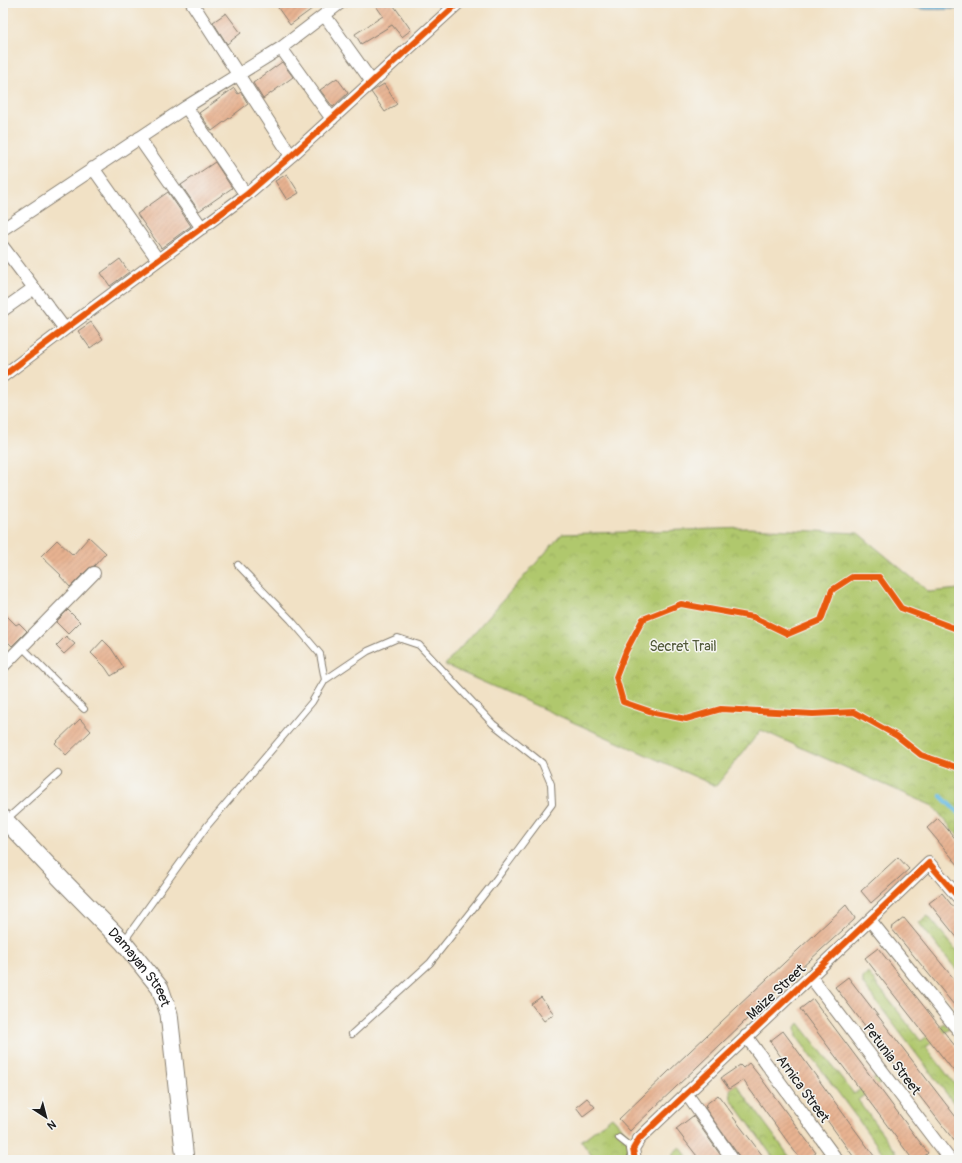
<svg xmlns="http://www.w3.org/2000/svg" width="962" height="1163" font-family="Pangolin,sans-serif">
  <defs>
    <pattern id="park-crowns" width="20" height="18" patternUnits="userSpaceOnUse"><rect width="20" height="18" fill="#b0c86d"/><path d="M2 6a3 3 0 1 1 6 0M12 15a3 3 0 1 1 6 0" fill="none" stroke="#97ab5e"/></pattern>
    <pattern id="building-hatch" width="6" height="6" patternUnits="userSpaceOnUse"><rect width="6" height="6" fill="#e7b291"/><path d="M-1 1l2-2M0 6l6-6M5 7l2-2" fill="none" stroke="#c6987c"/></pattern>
  </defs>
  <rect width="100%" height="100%" fill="#f6f6f2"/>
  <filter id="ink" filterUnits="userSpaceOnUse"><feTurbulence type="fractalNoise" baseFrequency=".025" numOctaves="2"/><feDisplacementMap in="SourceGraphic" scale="8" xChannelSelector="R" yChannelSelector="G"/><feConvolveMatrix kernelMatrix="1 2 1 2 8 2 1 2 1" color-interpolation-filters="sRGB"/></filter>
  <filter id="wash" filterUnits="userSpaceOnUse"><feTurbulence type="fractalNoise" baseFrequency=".012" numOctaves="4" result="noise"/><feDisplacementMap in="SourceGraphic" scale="16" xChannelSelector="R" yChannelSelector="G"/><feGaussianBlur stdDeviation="0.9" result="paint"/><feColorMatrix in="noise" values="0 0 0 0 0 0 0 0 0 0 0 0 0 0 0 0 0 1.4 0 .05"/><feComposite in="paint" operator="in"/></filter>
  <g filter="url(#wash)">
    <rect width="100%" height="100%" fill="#f1e1c5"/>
    <path fill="url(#park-crowns)" stroke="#667244" d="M 747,528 L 858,533 L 929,592 L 959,589 L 959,837 L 933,806 L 761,730 L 716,786 L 445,665 L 562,534 Z
      M 928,916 L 959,953 L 959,973 L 919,923 Z
      M 868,973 L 921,1041 L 944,1023 L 950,1029 L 926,1047 L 959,1090 L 959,1110 L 863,984 L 863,978 Z
      M 799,1023 L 854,1094 L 879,1075 L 883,1081 L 858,1100 L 902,1160 L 888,1160 L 797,1037 L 796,1027 Z
      M 736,1084 L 792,1160 L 775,1160 L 731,1099 L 730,1090 Z
      M 612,1117 L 629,1136 L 626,1154 L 619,1160 L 595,1160 L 581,1141 Z
      M 680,1147 L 690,1160 L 676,1160 L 672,1154 Z"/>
    <path fill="#6bbde7" stroke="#446c82" d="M 901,3 L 959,3 L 959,10 L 956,9 C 939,9 918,12 901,3 Z"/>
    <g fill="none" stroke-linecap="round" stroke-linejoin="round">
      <path stroke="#6bbde7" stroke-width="4.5" d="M 941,796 L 959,814"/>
    </g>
    <g id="blocks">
      <path fill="url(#building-hatch)" d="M 285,3 L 320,3 L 290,25 L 278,8 Z
        M 374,3 L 392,3 L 411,30 L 402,37 L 392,25 L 361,44 L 355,34 L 383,16 Z
        M 226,13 L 241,33 L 227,44 L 213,22 Z
        M 282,62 L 293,77 L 263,99 L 253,83 Z
        M 337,78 L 348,93 L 333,107 L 320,90 Z
        M 384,84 L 397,104 L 385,112 L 371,92 Z
        M 234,88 L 238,94 L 241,92 L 248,104 L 212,131 L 199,113 Z
        M 215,162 L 232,188 L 199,211 L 181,185 Z
        M 287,174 L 299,193 L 287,200 L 275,181 Z
        M 168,192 L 191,226 L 161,248 L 137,214 Z
        M 120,259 L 129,272 L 110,286 L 101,273 Z
        M 91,322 L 103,339 L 90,348 L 78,331 Z
        M 89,537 L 106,553 L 94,566 L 89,568 L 70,587 L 60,576 L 61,575 L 41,556 L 57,540 L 73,555 Z
        M 68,610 L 80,622 L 68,634 L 56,622 Z
        M 3,612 L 16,625 L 19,623 L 27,631 L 12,646 L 3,637 Z
        M 66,636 L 75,644 L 64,654 L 56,646 Z
        M 103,640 L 111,648 L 124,668 L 111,676 L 105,667 L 91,653 Z
        M 80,719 L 91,731 L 66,755 L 55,743 Z
        M 938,818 L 959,843 L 959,866 L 927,828 Z
        M 898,857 L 909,869 L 871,903 L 861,891 Z
        M 942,893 L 959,914 L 959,940 L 929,903 Z
        M 846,905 L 855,918 L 854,920 L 788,980 L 630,1131 L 619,1119 L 690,1051 Z
        M 904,918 L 959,985 L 959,1011 L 891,928 Z
        M 878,948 L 959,1051 L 959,1078 L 865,958 Z
        M 848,977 L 959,1121 L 959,1147 L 835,987 Z
        M 541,997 L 554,1014 L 544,1021 L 531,1004 Z
        M 813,999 L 928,1153 L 920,1160 L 913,1160 L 800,1009 Z
        M 783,1031 L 789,1039 L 877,1160 L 856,1160 L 776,1050 L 770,1041 Z
        M 749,1063 L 761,1078 L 816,1153 L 806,1160 L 802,1160 L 795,1152 L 743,1080 L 729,1089 L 721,1078 L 740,1065 L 743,1068 Z
        M 718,1095 L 734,1116 L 733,1117 L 766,1160 L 740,1160 L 739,1156 L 705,1108 L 707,1107 L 705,1105 Z
        M 587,1098 L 595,1107 L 583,1116 L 576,1107 Z
        M 693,1116 L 724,1160 L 700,1160 L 676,1129 Z"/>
    </g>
  </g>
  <g filter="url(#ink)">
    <use href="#blocks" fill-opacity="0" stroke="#867e70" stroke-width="1"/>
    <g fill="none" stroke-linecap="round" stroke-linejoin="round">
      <defs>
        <path id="lane" d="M 22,647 L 84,709
          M 325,680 L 368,651 L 398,638 L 419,645 L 493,724 L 542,763 L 551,784 L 552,804 L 494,882 L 430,963 L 352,1034
          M 7,819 L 58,773
          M 124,941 L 207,826 L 312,702 L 325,680 L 320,654 L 291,620 L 238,565
          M 619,1138 L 633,1149"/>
        <path id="street" d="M 192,3 L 291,156
          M 325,16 L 372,82
          M 281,48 L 332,119
          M 186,107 L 246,195
          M 139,138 L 202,228
          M 93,168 L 158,260
          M 3,229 L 186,107 L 281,48 L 340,3
          M 3,247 L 65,329
          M 3,310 L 34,288
          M 3,376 L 65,329 L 246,195 L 291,156 L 458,3
          M 3,666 L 94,573
          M 870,920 L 959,1031
          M 810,976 L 950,1160
          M 746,1036 L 837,1160
          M 686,1093 L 733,1160
          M 635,1160 L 633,1149 L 639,1139 C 735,1047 833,956 929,863 L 959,898"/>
        <g id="secondary">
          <path id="s1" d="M 3,818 L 63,881 L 123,942 L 160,988 L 169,1014 L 185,1160"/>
        </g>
      </defs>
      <use href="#lane" stroke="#867e70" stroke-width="8"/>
      <use href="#street" stroke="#867e70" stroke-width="14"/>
      <use href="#secondary" stroke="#867e70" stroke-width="19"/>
      <use href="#lane" stroke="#fff" stroke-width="6"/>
      <use href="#street" stroke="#fff" stroke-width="12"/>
      <use href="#secondary" stroke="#fff" stroke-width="17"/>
      <defs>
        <path id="cycleway" d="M 3,376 L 65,329 L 246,195 L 291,156 L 458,3
          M 959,628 L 954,628 L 901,608 L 879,577 L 852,577 L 832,590 L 821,620 L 788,634 L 753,617 L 681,604 L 643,619 L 626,651 L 616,677 L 623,702 L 655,713 L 686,719 L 721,709 L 813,714 L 854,712 L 897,736 L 921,755 L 959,768
          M 635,1160 L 633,1149 L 639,1139 C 735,1047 833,956 929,863 L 959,898"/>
      </defs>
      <use href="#cycleway" stroke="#f6f6f2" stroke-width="8"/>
      <use href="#cycleway" stroke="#e8590c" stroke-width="6"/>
    </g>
  </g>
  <g text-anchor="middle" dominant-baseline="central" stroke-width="3" stroke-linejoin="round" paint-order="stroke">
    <g font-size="14" fill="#505838" stroke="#f6f6f2">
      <text x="683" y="646">Secret Trail</text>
    </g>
    <g font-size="14" fill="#1c1c1c" stroke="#f6f6f2">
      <text stroke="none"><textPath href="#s1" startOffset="203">Damayan Street</textPath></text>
      <text transform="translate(776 992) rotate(-43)">Maize Street</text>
      <text transform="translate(892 1059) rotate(53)">Petunia Street</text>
      <text transform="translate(803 1089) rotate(54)">Arnica Street</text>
    </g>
  </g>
  <rect width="962" height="1163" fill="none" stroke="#f6f6f2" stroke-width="16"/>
  <g transform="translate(46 1117) rotate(144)" stroke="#f6f6f2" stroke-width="3" paint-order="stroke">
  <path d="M0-3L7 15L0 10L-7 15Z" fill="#1c1c1c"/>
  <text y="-6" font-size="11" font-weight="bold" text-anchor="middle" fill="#1c1c1c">N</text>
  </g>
</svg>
